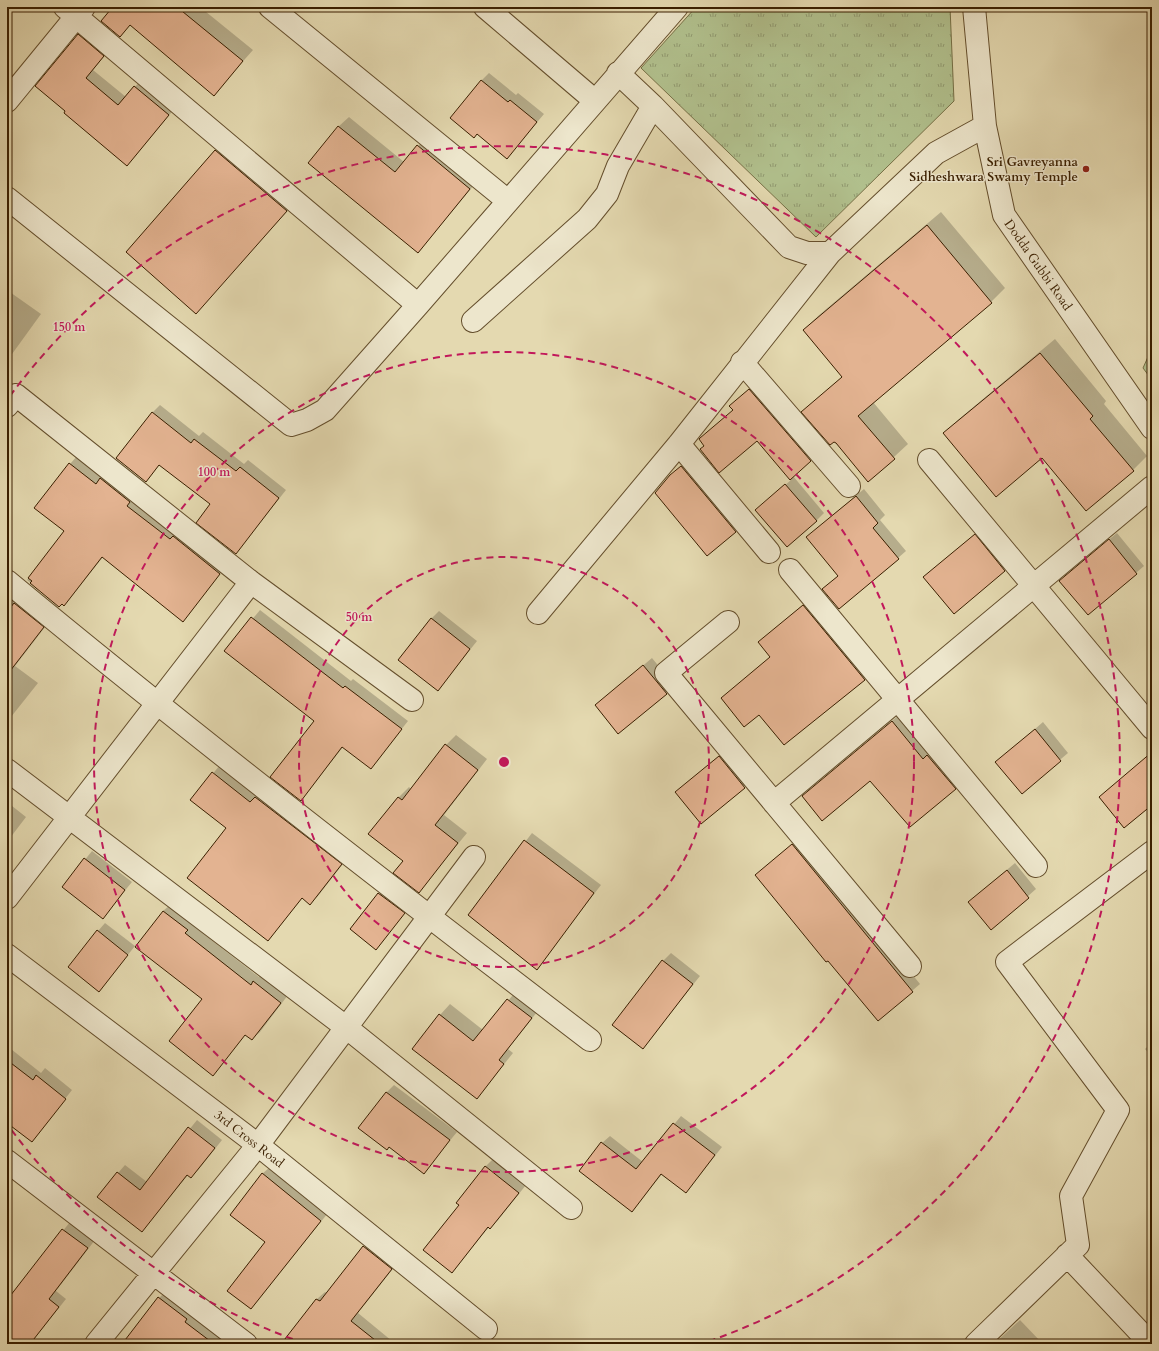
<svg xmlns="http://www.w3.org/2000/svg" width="1159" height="1351" font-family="Cardo,serif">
  <defs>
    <pattern id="grass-tufts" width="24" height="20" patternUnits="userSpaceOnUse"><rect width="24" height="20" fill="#b1c08d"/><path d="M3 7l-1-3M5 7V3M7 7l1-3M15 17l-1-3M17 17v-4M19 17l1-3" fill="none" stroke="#919b71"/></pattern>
  </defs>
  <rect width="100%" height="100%" fill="#e4d9b0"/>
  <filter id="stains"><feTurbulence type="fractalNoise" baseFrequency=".005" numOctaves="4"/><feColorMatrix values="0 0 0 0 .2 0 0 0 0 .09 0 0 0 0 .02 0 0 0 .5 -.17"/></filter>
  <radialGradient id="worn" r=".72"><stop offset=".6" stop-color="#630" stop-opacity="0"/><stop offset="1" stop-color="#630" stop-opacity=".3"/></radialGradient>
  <path fill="url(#grass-tufts)" stroke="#767046" d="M 696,7 L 950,7 L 954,101 L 816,237 L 641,68 Z
    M 1152,348 L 1152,380 L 1143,368 Z"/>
  <path fill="#0003" d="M 114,7 L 200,7 L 253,50 L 214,94 L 131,24 L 120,36 Z
    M 86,27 L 111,48 L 93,70 L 126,97 L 142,79 L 176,107 L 134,157 L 65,113 L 79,35 Z
    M 489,73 L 516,95 L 518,93 L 544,114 L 507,158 L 481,81 Z
    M 349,117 L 404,162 L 427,136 L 480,178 L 418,252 L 338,127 Z
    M 231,136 L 302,195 L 196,312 L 216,151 Z
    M 941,212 L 1005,288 L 991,302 L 873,402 L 908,444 L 869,480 L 834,441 L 803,412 L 843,376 L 804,330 L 818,316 Z
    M 7,290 L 41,314 L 7,361 Z
    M 1055,339 L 1106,401 L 1104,404 L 1147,456 L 1133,470 L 1042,457 L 944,433 L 959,419 Z
    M 757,382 L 818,453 L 793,476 L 824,513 L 816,521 L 756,510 L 791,480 L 730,406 Z
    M 160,405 L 199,436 L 203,432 L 244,464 L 248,460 L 286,490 L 236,553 L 212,504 L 160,464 L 146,481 L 152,413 Z
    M 78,455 L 228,564 L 183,620 L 103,557 L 72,596 L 64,605 L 62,603 L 59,606 L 27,580 L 66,531 L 70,464 Z
    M 689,459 L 743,524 L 735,531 L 670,476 Z
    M 864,489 L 885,515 L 880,520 L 906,551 L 898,558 L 823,589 L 839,575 L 815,530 Z
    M 983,527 L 1012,563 L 954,612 L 925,577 Z
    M 1117,533 L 1144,566 L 1088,614 L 1068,573 Z
    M 7,585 L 52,618 L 15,666 L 38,683 L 7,722 Z
    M 811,598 L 872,672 L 784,744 L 759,714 L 730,691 L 771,656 L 759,642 Z
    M 260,610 L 351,681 L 353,679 L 408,721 L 371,768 L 343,747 L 301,800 L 315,720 L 226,651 Z
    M 439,611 L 477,641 L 438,690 L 431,619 Z
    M 652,658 L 674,685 L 619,732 L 596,705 Z
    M 900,714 L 963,781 L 955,788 L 870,779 L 804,796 Z
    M 1043,722 L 1068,753 L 1022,792 L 997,762 Z
    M 456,735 L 487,759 L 444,815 L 467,833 L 419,891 L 404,861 L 370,834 L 399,797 L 409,787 L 411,789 L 446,745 Z
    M 727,749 L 752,779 L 701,823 L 684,785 Z
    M 220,765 L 349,856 L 318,896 L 310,903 L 303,897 L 268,939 L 227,828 L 191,800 Z
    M 7,802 L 26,817 L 7,842 Z
    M 532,833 L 601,885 L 536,969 L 469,915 Z
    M 801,837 L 920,984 L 878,1020 L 764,868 Z
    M 92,851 L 132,882 L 103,917 L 63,887 Z
    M 1015,863 L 1036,889 L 991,929 L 969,902 Z
    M 386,886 L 411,905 L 376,948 L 351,929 Z
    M 171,904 L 195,922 L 192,925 L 259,977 L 262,974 L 288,995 L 260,1032 L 252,1039 L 246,1034 L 213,1074 L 203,999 L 163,911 Z
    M 105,923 L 135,946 L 99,991 L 98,931 Z
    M 671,953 L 700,976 L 643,1047 L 663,961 Z
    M 518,989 L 541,1007 L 508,1049 L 513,1053 L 477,1098 L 440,1015 L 450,1004 L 483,1030 Z
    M 1152,1042 L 1152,1057 L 1145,1049 Z
    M 11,1049 L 41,1073 L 45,1068 L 72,1090 L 32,1141 L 7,1121 L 7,1053 Z
    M 394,1085 L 457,1132 L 424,1172 L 390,1146 L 386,1093 Z
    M 681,1116 L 722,1147 L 686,1192 L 662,1174 L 632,1211 L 602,1143 L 610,1136 L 643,1162 Z
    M 197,1120 L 222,1140 L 199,1169 L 191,1177 L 188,1175 L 142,1231 L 118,1173 L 125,1165 L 147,1182 Z
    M 493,1159 L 526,1185 L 498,1220 L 490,1228 L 489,1227 L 452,1272 L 460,1204 L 485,1167 Z
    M 270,1167 L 328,1213 L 251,1308 L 266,1242 L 262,1174 Z
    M 70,1222 L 95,1240 L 56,1291 L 66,1299 L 30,1344 L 7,1344 L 7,1301 Z
    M 371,1239 L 399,1261 L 358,1313 L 392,1341 L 390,1344 L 282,1344 L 317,1299 L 325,1292 L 327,1293 Z
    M 173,1284 L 233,1336 L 227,1344 L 123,1344 L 159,1298 Z
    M 1020,1320 L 1043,1344 L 994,1344 Z"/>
  <path fill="#e3b391" stroke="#3a1f00" d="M 109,7 L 177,7 L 243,61 L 214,96 L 130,25 L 120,37 L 101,21 L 111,9 Z
    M 78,34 L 104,56 L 86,78 L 118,105 L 134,86 L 169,115 L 127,166 L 64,113 L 65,111 L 35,86 Z
    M 481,80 L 508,102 L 510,100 L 537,122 L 507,159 L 477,134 L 474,138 L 450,118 Z
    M 338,126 L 395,172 L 417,145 L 470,189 L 418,253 L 308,163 Z
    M 215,150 L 287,211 L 196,314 L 126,252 Z
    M 927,225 L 992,303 L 858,416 L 895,459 L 868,482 L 836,443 L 834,442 L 830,445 L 801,412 L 842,377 L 803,330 Z
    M 1040,353 L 1093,416 L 1090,419 L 1134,471 L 1086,511 L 1042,458 L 996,497 L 943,433 Z
    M 749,389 L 811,461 L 790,480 L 757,441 L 719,473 L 700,449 L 704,446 L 699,439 L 700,438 L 733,410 L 729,406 Z
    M 152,412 L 191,443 L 194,439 L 236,471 L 240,467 L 279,498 L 236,554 L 196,523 L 210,504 L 159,465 L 146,482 L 116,458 Z
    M 69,463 L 96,484 L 100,478 L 130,502 L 127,506 L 170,539 L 173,536 L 220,574 L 183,622 L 102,557 L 64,606 L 62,604 L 59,607 L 30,583 L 32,581 L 28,578 L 64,531 L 34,508 Z
    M 681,466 L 736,532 L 707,556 L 655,493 L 670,475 Z
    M 785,484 L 817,521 L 787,547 L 755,510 Z
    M 856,496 L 878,523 L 873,528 L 899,559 L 839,609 L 822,589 L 838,576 L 806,537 Z
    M 975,534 L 1005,571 L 954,614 L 923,577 Z
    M 1109,539 L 1137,574 L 1088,615 L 1059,581 Z
    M 14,603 L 44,627 L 7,675 L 7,612 Z
    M 803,605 L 865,680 L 784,745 L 759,715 L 744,727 L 721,698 L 770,657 L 758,642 Z
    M 251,617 L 343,688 L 345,686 L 402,729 L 371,769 L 342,747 L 301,801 L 270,777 L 314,721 L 224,651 Z
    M 431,618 L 470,649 L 438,691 L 398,660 Z
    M 643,665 L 667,694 L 618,734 L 595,705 Z
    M 892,721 L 923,759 L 927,755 L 956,789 L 910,827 L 870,781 L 822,821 L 802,796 Z
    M 1035,729 L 1061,761 L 1022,794 L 995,762 Z
    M 445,744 L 478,770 L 435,825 L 458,843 L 419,893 L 393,873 L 403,861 L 368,834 L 398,797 L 402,800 Z
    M 1152,752 L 1152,805 L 1124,828 L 1099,797 Z
    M 719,756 L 745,788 L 701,824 L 675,792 Z
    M 212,772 L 250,802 L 255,797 L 342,864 L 310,905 L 302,898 L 268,941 L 187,878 L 226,828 L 190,800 Z
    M 524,840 L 594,893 L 537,970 L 468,915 Z
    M 792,844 L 913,992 L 878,1021 L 828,961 L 826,962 L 755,875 Z
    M 84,858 L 125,890 L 103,919 L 62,887 Z
    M 1007,870 L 1029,898 L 991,930 L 968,902 Z
    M 378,893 L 405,913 L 376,950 L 350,929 Z
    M 163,911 L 188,930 L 185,933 L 251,985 L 253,981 L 281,1003 L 252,1040 L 245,1035 L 213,1076 L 169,1041 L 202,999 L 135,947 Z
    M 97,930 L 128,955 L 99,992 L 68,967 Z
    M 662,960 L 693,984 L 643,1049 L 612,1025 Z
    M 507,999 L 532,1018 L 499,1060 L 504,1064 L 477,1099 L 412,1049 L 439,1014 L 473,1041 Z
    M 7,1060 L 33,1080 L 36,1075 L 66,1099 L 32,1142 L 7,1123 Z
    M 386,1092 L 450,1140 L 424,1174 L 389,1147 L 387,1150 L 358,1128 Z
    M 673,1123 L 715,1155 L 686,1193 L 661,1174 L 632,1212 L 579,1171 L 601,1142 L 636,1169 Z
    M 188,1127 L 215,1148 L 191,1178 L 187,1175 L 142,1232 L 97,1197 L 117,1172 L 140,1190 Z
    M 485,1166 L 519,1193 L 490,1229 L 488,1227 L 452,1273 L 423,1250 L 459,1205 L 456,1203 Z
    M 262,1173 L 321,1221 L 251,1309 L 227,1291 L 265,1242 L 230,1215 Z
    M 62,1229 L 88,1248 L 49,1299 L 59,1307 L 30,1344 L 7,1344 L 7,1300 Z
    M 363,1246 L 392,1269 L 351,1321 L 380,1344 L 281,1344 L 316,1299 L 320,1301 Z
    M 158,1297 L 187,1319 L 185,1322 L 214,1344 L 122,1344 Z"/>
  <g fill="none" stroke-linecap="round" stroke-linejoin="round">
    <defs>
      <path id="minor" d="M 65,7 L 418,305
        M 270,7 L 508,201
        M 485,7 L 594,100
        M 974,7 L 985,126 L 1004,215 L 1152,428
        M 618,73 L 653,106 L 789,247 L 807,253 L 830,253 L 936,153 L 985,126
        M 7,101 L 84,7
        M 7,198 L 291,425 L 307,420 L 325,410 L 418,305 L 677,7
        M 473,321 L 587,219 L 607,194 L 618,166 L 653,106
        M 742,362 L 849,486
        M 7,406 L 16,395 L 251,582 L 412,700
        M 679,444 L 769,552
        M 929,460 L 1152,728
        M 790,570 L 1036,866
        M 7,581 C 198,739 394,890 590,1040
        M 538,613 L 679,444 L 830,253
        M 728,622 L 666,673 L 910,966
        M 7,770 L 347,1028 L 571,1208
        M 774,803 L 1152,487
        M 7,898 L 251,582
        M 7,955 L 258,1145 L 486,1329
        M 7,1161 L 246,1344
        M 1067,1255 L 1151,1344
        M 96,1344 L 258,1145 L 474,857
        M 976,1344 L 1078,1245 L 1071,1196 L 1118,1110 L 1007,962 L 1152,852"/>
    </defs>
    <use href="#minor" stroke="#644e2c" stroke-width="24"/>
    <use href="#minor" stroke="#ede6cc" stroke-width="22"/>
  </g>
  <g fill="none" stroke="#c2185b" stroke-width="2" stroke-dasharray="7 5">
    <circle cx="504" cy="762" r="205"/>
    <circle cx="504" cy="762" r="410"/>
    <path d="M304 1343A615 615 0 0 1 10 1128M10 396A615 615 0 1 1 704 1343"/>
  </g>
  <circle fill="#8f2418" stroke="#ede6cc" stroke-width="1.5" cx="1086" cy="169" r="4"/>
  <g text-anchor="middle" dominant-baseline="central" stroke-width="3" stroke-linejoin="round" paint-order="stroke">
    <g font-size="13" font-weight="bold" fill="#3a1f00" stroke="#ede6cc" text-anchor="end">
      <text x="1078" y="162">Sri Gavreyanna<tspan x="1078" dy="15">Sidheshwara Swamy Temple</tspan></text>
    </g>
    <g font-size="13" fill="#3a1f00" stroke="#ede6cc">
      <text transform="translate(1038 265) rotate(55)">Dodda Gubbi Road</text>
      <text transform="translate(249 1139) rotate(38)">3rd Cross Road</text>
    </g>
  </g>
  <circle cx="504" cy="762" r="6" fill="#c2185b" stroke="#ede6cc" stroke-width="2"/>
  <g font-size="12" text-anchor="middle" font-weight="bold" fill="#c2185b" stroke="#ede6cc" stroke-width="3" stroke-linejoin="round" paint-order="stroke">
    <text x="69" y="331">150 m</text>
    <text x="214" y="476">100 m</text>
    <text x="359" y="621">50 m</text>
  </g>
  <rect width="1159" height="1351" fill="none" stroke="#e4d9b0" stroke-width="24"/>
  <rect x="8" y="8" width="1143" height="1335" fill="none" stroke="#3a1f00" stroke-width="2"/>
  <rect x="12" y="12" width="1135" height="1327" fill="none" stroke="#3a1f00"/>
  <rect width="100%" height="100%" filter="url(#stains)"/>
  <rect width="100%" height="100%" fill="url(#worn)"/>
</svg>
